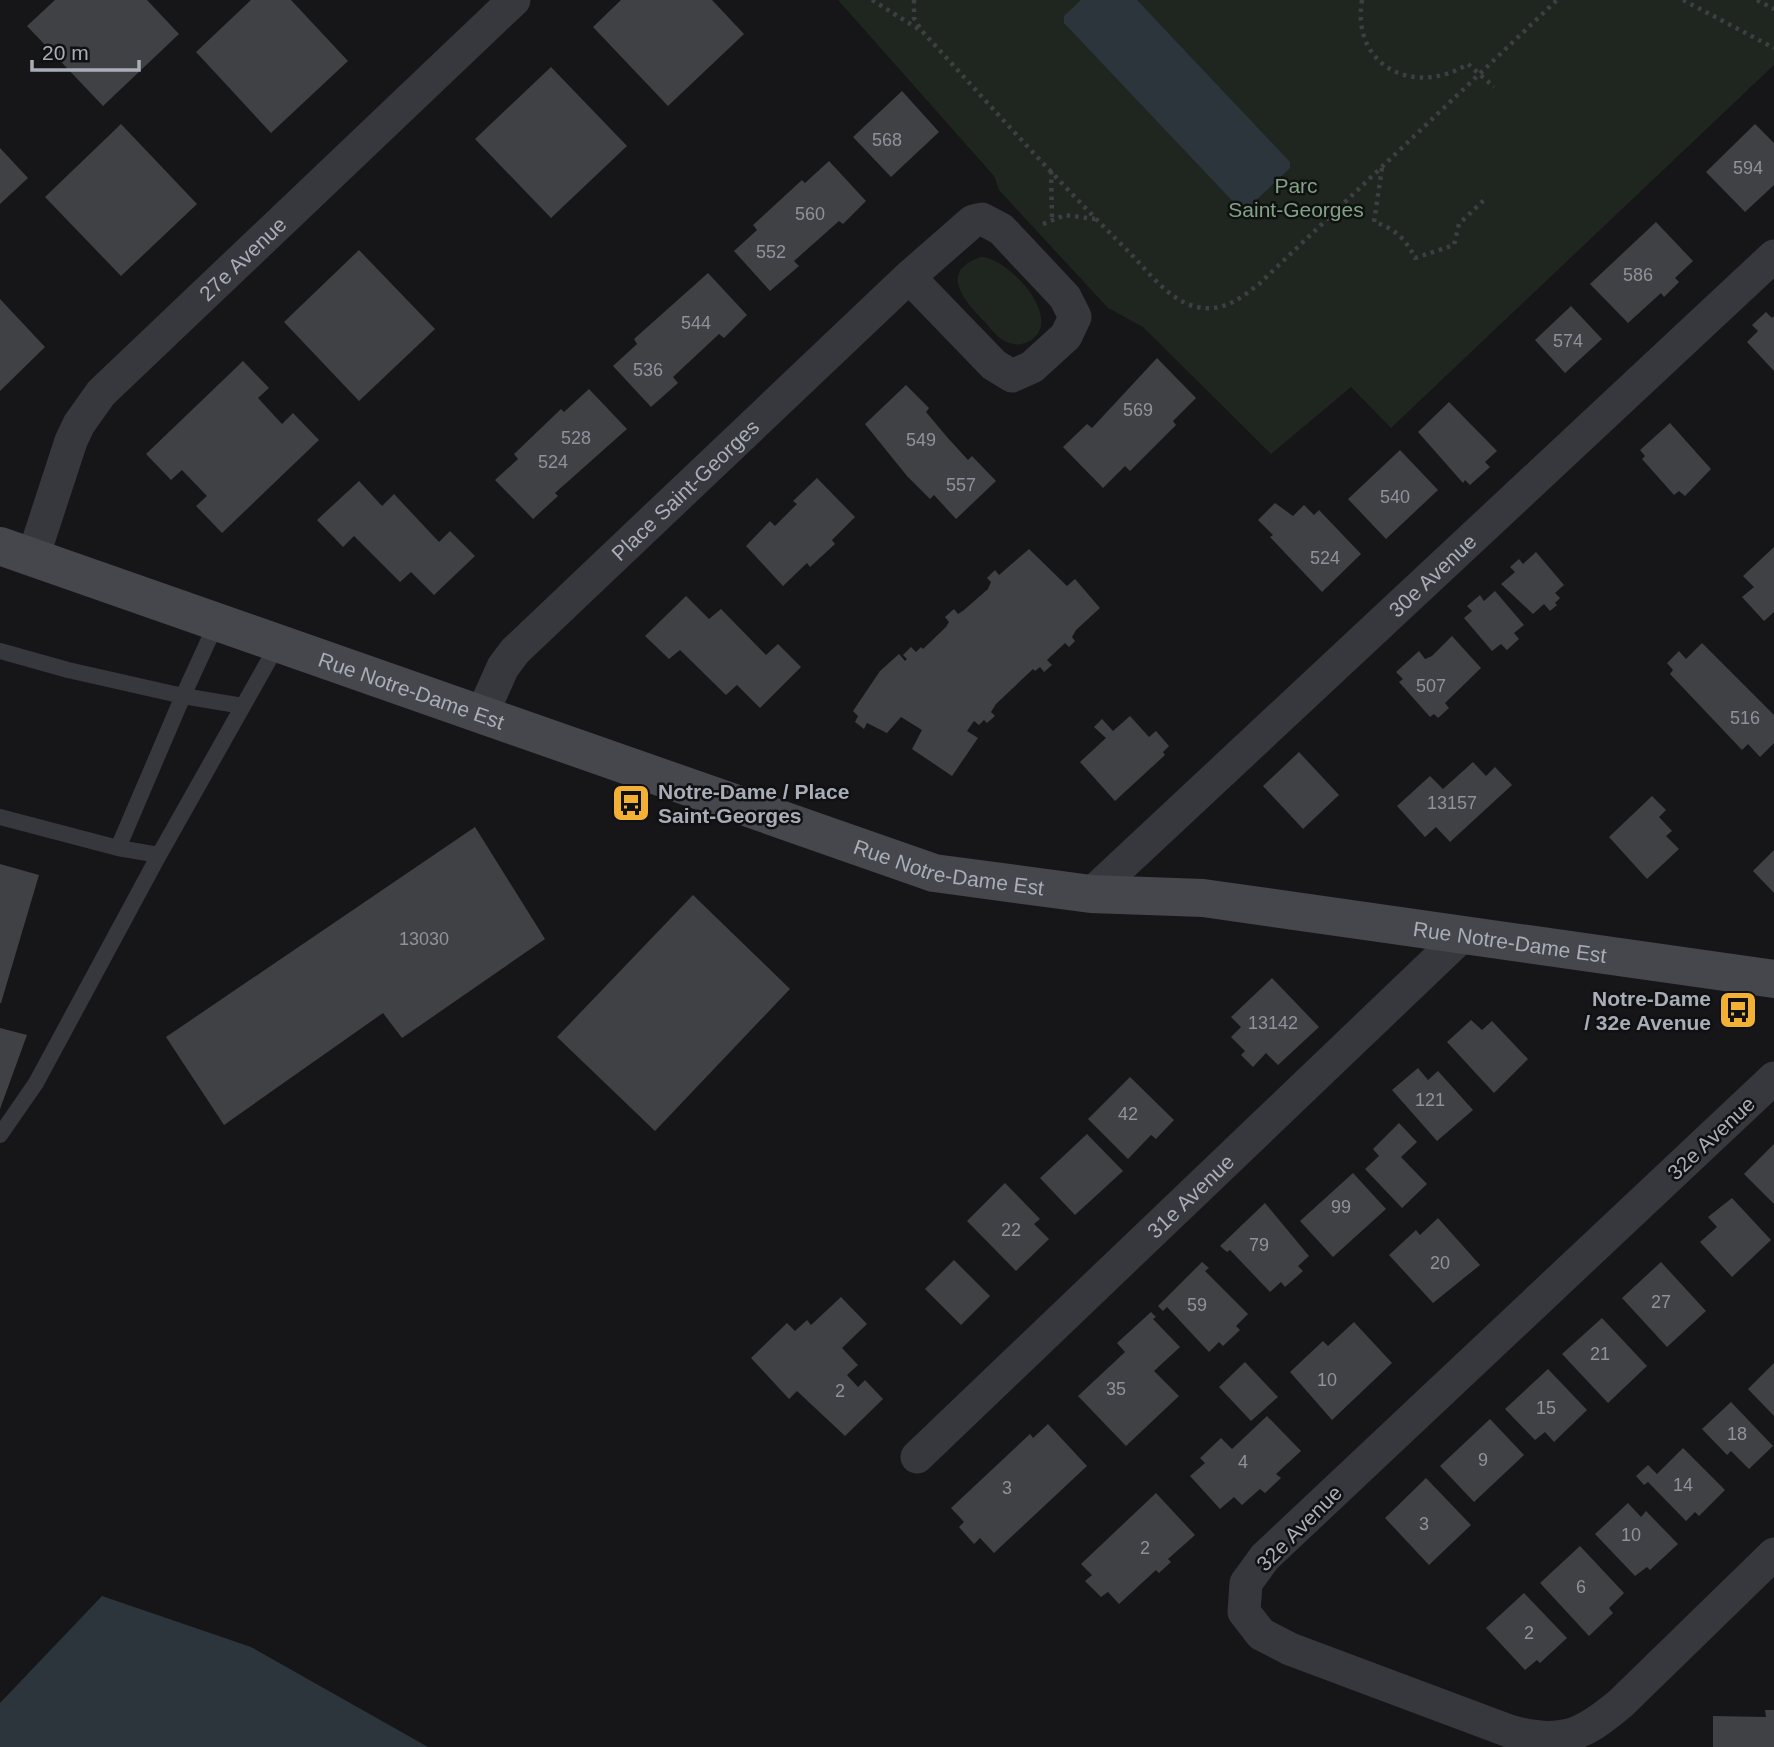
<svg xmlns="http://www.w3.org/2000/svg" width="1774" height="1747" font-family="Helvetica,sans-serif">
  <rect width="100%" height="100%" fill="#161618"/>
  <path fill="#1e261f" d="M 838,0 L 1774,0 L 1774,65 L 1391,428 L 1351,387 L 1271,454 L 1143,327 L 1108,308 L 999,190 L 994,176 Z
    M 981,257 C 1006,257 1061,313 1034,338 C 1027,344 1018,346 1009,343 C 999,340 992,330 985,322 C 965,302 937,271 981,257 Z"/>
  <path fill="#2c353c" d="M 1081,0 L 1137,0 L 1290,162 L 1290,168 L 1246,210 L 1240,209 L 1064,23 L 1064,16 Z
    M 102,1596 L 251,1647 L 428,1747 L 0,1747 L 0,1703 Z"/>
  <path fill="#404145" d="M 55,0 L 147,0 L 179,34 L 103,106 L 27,26 Z
    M 251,0 L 291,0 L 348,61 L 271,133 L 196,52 Z
    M 621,0 L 712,0 L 744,34 L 668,106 L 593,27 Z
    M 551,67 L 627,146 L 551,218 L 475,139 Z
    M 902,91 L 939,132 L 891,177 L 853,137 Z
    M 121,124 L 197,204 L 121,276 L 45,197 Z
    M 1755,124 L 1774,143 L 1774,185 L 1745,212 L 1706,172 Z
    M 0,148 L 28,178 L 0,204 Z
    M 829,161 L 866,201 L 843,224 L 839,221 L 794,261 L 799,266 L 770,291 L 734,251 L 757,230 L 753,225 L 802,180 L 805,183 Z
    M 1656,222 L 1693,261 L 1675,278 L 1679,282 L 1664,297 L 1661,293 L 1628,323 L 1590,284 Z
    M 359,250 L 435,329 L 359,401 L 284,322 Z
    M 708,273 L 747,315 L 724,338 L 719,334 L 673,377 L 678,383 L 651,407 L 613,366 L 637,344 L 634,339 Z
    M 0,299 L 45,347 L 0,391 Z
    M 1571,306 L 1602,339 L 1565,373 L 1535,340 Z
    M 1766,312 L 1772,318 L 1774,316 L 1774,371 L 1747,342 L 1758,331 L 1752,325 Z
    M 1157,358 L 1196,398 L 1173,421 L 1176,425 L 1130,471 L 1125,466 L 1103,488 L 1063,447 L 1087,424 L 1092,428 Z
    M 243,361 L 269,388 L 258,398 L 282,424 L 293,413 L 319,440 L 222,533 L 196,506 L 207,496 L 182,470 L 171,480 L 146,454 Z
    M 906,385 L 929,408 L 926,412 L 947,437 L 968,460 L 972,456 L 996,481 L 956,519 L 934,495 L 930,499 L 907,476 L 865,424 Z
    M 589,389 L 627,429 L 555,493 L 558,496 L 533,519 L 495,480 L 518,459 L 514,454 L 561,409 L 564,412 Z
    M 1449,402 L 1497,451 L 1485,462 L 1490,467 L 1470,485 L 1465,480 L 1463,483 L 1418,432 Z
    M 1670,423 L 1711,469 L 1685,496 L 1679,491 L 1674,495 L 1642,459 L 1645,456 L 1640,450 Z
    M 1400,450 L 1438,490 L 1386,539 L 1348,499 Z
    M 817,478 L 855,517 L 832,540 L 835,544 L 810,567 L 807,563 L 783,586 L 746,546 L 770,521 L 775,526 L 797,504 L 793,501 Z
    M 359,481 L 382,506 L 394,494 L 439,542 L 450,531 L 475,556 L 434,595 L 411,572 L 400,582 L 354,536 L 343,547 L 317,520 Z
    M 1275,503 L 1293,516 L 1304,505 L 1314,515 L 1319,510 L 1361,554 L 1322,592 L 1270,537 L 1273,535 L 1258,520 Z
    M 1774,547 L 1774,612 L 1764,621 L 1742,597 L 1754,587 L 1743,576 Z
    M 1029,549 L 1067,586 L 1075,579 L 1100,608 L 1076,630 L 1072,637 L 1075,641 L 1069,647 L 1065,643 L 1047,660 L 1052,665 L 1044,672 L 1040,667 L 1035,671 L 1033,669 L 996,704 L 991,712 L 995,716 L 987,723 L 984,720 L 979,725 L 974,721 L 967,731 L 978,738 L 952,776 L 912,749 L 922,730 L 901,717 L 887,733 L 867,723 L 864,729 L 855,722 L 858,716 L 853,711 L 880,671 L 899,654 L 905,661 L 907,659 L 903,655 L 911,647 L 916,652 L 921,647 L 923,649 L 946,627 L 949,622 L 945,617 L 954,609 L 958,614 L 964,610 L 988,589 L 991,582 L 987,578 L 995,570 L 999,575 Z
    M 1536,552 L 1564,585 L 1555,593 L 1560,598 L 1555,603 L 1557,605 L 1550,611 L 1544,604 L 1533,614 L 1501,584 L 1515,572 L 1510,567 L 1519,559 L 1523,564 Z
    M 1495,591 L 1524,625 L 1514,633 L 1519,639 L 1507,650 L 1501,644 L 1492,651 L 1464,618 L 1472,611 L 1467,606 L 1480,595 L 1484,601 Z
    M 686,596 L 709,619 L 721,609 L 766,655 L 778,644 L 801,667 L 760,708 L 737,685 L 726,695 L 680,650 L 669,659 L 645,636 Z
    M 1452,636 L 1481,668 L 1445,703 L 1449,708 L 1438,718 L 1434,714 L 1430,717 L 1399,682 L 1403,679 L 1396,672 L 1419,651 L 1425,659 L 1432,656 Z
    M 1702,643 L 1774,715 L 1774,743 L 1760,757 L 1748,744 L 1742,750 L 1670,674 L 1673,670 L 1667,663 L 1679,651 L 1686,659 Z
    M 1130,716 L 1149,737 L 1156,731 L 1169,746 L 1163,752 L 1165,755 L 1115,801 L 1080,762 L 1106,738 L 1094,727 L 1102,719 L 1113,731 Z
    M 1299,752 L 1339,795 L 1303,829 L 1263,786 Z
    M 1473,762 L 1486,776 L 1495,767 L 1512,785 L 1450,842 L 1436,827 L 1425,837 L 1397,806 L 1430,776 L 1443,789 Z
    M 1652,796 L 1666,810 L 1659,817 L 1672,831 L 1666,836 L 1679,849 L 1647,879 L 1609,837 Z
    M 475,827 L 545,939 L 402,1038 L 383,1013 L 224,1125 L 166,1037 Z
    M 1774,850 L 1774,893 L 1753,871 Z
    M 0,864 L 39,875 L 1,1003 L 0,1003 Z
    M 693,895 L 790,989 L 655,1131 L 557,1037 Z
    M 1272,978 L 1319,1027 L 1278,1065 L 1266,1053 L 1253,1067 L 1241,1055 L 1245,1051 L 1231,1037 L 1241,1027 L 1231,1017 Z
    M 1471,1020 L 1482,1030 L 1492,1021 L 1528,1059 L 1494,1093 L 1447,1042 Z
    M 0,1028 L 27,1035 L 0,1109 Z
    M 1418,1068 L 1428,1080 L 1438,1071 L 1473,1110 L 1437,1141 L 1392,1090 Z
    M 1130,1077 L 1174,1120 L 1156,1139 L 1151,1135 L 1128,1159 L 1088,1119 Z
    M 1399,1123 L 1417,1142 L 1401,1157 L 1427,1184 L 1402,1208 L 1365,1169 L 1379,1156 L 1373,1149 Z
    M 1087,1134 L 1123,1171 L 1075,1215 L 1040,1178 Z
    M 1774,1144 L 1774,1204 L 1744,1174 Z
    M 1353,1173 L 1386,1209 L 1333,1257 L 1300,1221 Z
    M 1005,1183 L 1040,1219 L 1034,1224 L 1049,1239 L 1016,1271 L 967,1221 Z
    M 1732,1198 L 1771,1240 L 1732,1277 L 1700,1242 L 1717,1227 L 1708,1217 Z
    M 1265,1203 L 1309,1256 L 1298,1266 L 1303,1271 L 1285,1287 L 1281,1282 L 1270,1292 L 1230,1250 L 1227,1252 L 1220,1246 Z
    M 1438,1218 L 1480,1265 L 1433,1303 L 1389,1255 L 1416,1230 L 1420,1235 Z
    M 954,1260 L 990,1296 L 961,1325 L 925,1289 Z
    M 1202,1262 L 1209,1268 L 1205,1271 L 1248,1314 L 1236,1326 L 1240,1330 L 1223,1346 L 1219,1342 L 1209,1352 L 1167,1307 L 1163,1311 L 1158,1306 Z
    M 1661,1262 L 1706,1311 L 1667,1347 L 1622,1298 Z
    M 841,1297 L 867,1324 L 842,1348 L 858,1365 L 847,1375 L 858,1387 L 865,1380 L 883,1399 L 845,1436 L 797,1391 L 789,1399 L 751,1358 L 787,1323 L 795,1331 L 807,1320 L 811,1325 Z
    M 1151,1312 L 1156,1317 L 1153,1319 L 1180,1347 L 1154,1371 L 1179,1396 L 1126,1446 L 1078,1396 L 1125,1352 L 1117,1343 Z
    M 1602,1318 L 1647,1366 L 1608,1403 L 1562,1354 Z
    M 1354,1322 L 1392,1363 L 1332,1420 L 1290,1372 L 1323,1341 L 1328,1346 Z
    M 1245,1362 L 1278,1397 L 1251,1421 L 1219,1387 Z
    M 1774,1363 L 1774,1416 L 1748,1389 Z
    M 1548,1369 L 1587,1410 L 1554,1442 L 1545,1432 L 1535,1440 L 1505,1409 Z
    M 1731,1402 L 1773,1446 L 1749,1469 L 1731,1451 L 1727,1455 L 1702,1429 Z
    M 1267,1416 L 1301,1451 L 1276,1474 L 1281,1478 L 1265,1493 L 1260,1489 L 1242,1505 L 1234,1497 L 1220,1509 L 1190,1476 L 1205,1463 L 1200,1458 L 1221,1438 L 1232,1449 Z
    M 1490,1419 L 1524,1455 L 1474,1502 L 1440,1466 Z
    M 1048,1424 L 1087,1466 L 994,1553 L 980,1538 L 974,1544 L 959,1527 L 964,1522 L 951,1508 L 1030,1434 L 1033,1438 Z
    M 1683,1448 L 1725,1490 L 1699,1516 L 1695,1512 L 1686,1521 L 1648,1482 L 1644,1485 L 1636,1476 L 1648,1465 L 1657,1474 Z
    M 1426,1478 L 1471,1525 L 1429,1565 L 1385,1518 Z
    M 1156,1493 L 1195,1535 L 1168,1559 L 1171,1562 L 1159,1573 L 1156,1570 L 1119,1604 L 1108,1592 L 1101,1597 L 1085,1581 L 1092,1575 L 1081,1564 Z
    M 1628,1503 L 1641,1517 L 1646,1511 L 1678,1544 L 1650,1570 L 1647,1567 L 1635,1576 L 1595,1534 Z
    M 1580,1546 L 1624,1593 L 1609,1608 L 1613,1613 L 1589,1636 L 1540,1583 Z
    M 1524,1593 L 1567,1638 L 1540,1663 L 1537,1660 L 1525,1670 L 1486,1628 Z
    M 1765,1710 L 1774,1710 L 1774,1747 L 1713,1747 L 1713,1716 L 1766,1717 Z"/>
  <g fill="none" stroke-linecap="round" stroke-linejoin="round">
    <path stroke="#3d3f44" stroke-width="4.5" stroke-dasharray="3.5 5" stroke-linecap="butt" d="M 872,0 L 920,30
      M 914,0 L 914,18 L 921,30 C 989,104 1056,180 1128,251 C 1147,270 1169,301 1197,307 C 1222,313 1241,298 1259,284 L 1557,0
      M 1362,0 C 1351,67 1415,97 1468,64 L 1494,87
      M 1683,0 L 1774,48
      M 1757,0 L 1774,9
      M 1382,168 L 1374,222 C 1394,228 1406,239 1415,258 L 1454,245 L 1459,224 L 1485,199
      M 1051,171 L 1052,218
      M 1043,224 L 1065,215 L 1095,219"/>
    <path stroke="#37383d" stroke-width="16" d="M 217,622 L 183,696 L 243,706
      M 0,651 L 68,670 L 183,696 L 118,848 L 0,817
      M 118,848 L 159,855 L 278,644
      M 0,1135 L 36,1083 L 159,855"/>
    <g stroke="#37383d" stroke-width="33">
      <path id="s1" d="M 33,557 L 71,441 L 79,424 L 101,393 L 514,0"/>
      <path id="s2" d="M 481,716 L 503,667 L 515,651 L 909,277 L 973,221 L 982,219 L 1001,229 L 1065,297 L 1075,317 L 1066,336 L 1032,367 L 1012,376 L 994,365 L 909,277"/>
      <path id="s3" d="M 1091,894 L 1774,256"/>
      <path d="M 1774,1078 L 1265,1557 L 1246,1583 L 1244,1612 L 1261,1634 L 1290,1649 L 1509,1731 C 1560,1745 1581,1737 1621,1703 L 1774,1554"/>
      <path id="s4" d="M 917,1457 L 1464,934"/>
    </g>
    <path stroke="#45474d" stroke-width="38" id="s5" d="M 0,546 L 934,873 L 1091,894 L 1203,898 L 1774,979"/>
  </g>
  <defs>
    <symbol id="bus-square" viewBox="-11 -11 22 22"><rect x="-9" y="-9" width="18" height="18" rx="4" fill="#f2b134" stroke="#111113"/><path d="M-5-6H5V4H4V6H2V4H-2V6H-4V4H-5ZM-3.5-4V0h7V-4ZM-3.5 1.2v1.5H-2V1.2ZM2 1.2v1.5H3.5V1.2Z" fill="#111"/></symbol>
  </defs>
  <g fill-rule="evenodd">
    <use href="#bus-square" x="609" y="781" width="44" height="44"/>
    <use href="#bus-square" x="1716" y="988" width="44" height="44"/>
  </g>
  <g text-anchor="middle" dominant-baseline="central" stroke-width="5" stroke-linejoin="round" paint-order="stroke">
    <g font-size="18" fill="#8e929b">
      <text x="887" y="140">568</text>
      <text x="1748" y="168">594</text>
      <text x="810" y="214">560</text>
      <text x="771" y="252">552</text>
      <text x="1638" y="275">586</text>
      <text x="696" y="323">544</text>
      <text x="1568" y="341">574</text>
      <text x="648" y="370">536</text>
      <text x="1138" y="410">569</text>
      <text x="576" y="438">528</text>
      <text x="921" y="440">549</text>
      <text x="553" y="462">524</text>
      <text x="961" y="485">557</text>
      <text x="1395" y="497">540</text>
      <text x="1325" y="558">524</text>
      <text x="1431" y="686">507</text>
      <text x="1745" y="718">516</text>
      <text x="1452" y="803">13157</text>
      <text x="424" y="939">13030</text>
      <text x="1273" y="1023">13142</text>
      <text x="1430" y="1100">121</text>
      <text x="1128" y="1114">42</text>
      <text x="1341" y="1207">99</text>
      <text x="1011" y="1230">22</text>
      <text x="1259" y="1245">79</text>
      <text x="1440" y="1263">20</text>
      <text x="1661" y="1302">27</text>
      <text x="1197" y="1305">59</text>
      <text x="1600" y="1354">21</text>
      <text x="1327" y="1380">10</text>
      <text x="1116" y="1389">35</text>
      <text x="840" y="1391">2</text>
      <text x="1546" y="1408">15</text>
      <text x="1737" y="1434">18</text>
      <text x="1483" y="1460">9</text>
      <text x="1243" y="1462">4</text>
      <text x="1683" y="1485">14</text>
      <text x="1007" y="1488">3</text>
      <text x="1424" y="1524">3</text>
      <text x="1631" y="1535">10</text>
      <text x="1145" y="1548">2</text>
      <text x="1581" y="1587">6</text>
      <text x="1529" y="1633">2</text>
    </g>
    <g font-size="21" fill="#7fa381" stroke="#111113">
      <text x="1296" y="185">Parc<tspan x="1296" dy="24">Saint-Georges</tspan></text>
    </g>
    <g font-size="21" fill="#a8adb8" stroke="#111113">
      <text stroke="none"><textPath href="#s1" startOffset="374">27e Avenue</textPath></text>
      <text stroke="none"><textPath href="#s2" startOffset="308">Place Saint-Georges</textPath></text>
      <text stroke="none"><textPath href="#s3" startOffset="467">30e Avenue</textPath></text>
      <text stroke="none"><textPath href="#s5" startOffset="436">Rue Notre-Dame Est</textPath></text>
      <text stroke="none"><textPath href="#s5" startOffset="1003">Rue Notre-Dame Est</textPath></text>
      <text stroke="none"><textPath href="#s5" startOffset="1570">Rue Notre-Dame Est</textPath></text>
      <text transform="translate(1711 1138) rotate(-43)">32e Avenue</text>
      <text stroke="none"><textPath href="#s4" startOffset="378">31e Avenue</textPath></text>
      <text transform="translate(1299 1528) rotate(-45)">32e Avenue</text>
    </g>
    <g font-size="21" font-weight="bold" fill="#a8adb8" stroke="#111113" text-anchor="start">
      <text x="658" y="791">Notre-Dame / Place<tspan x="658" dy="24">Saint-Georges</tspan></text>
      <text x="1711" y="998" text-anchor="end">Notre-Dame<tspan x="1711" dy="24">/ 32e Avenue</tspan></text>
    </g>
  </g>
  <path d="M32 60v10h107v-10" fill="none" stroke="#a8adb8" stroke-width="3.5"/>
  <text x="42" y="60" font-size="21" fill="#a8adb8" stroke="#111113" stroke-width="5" paint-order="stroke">20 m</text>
</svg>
